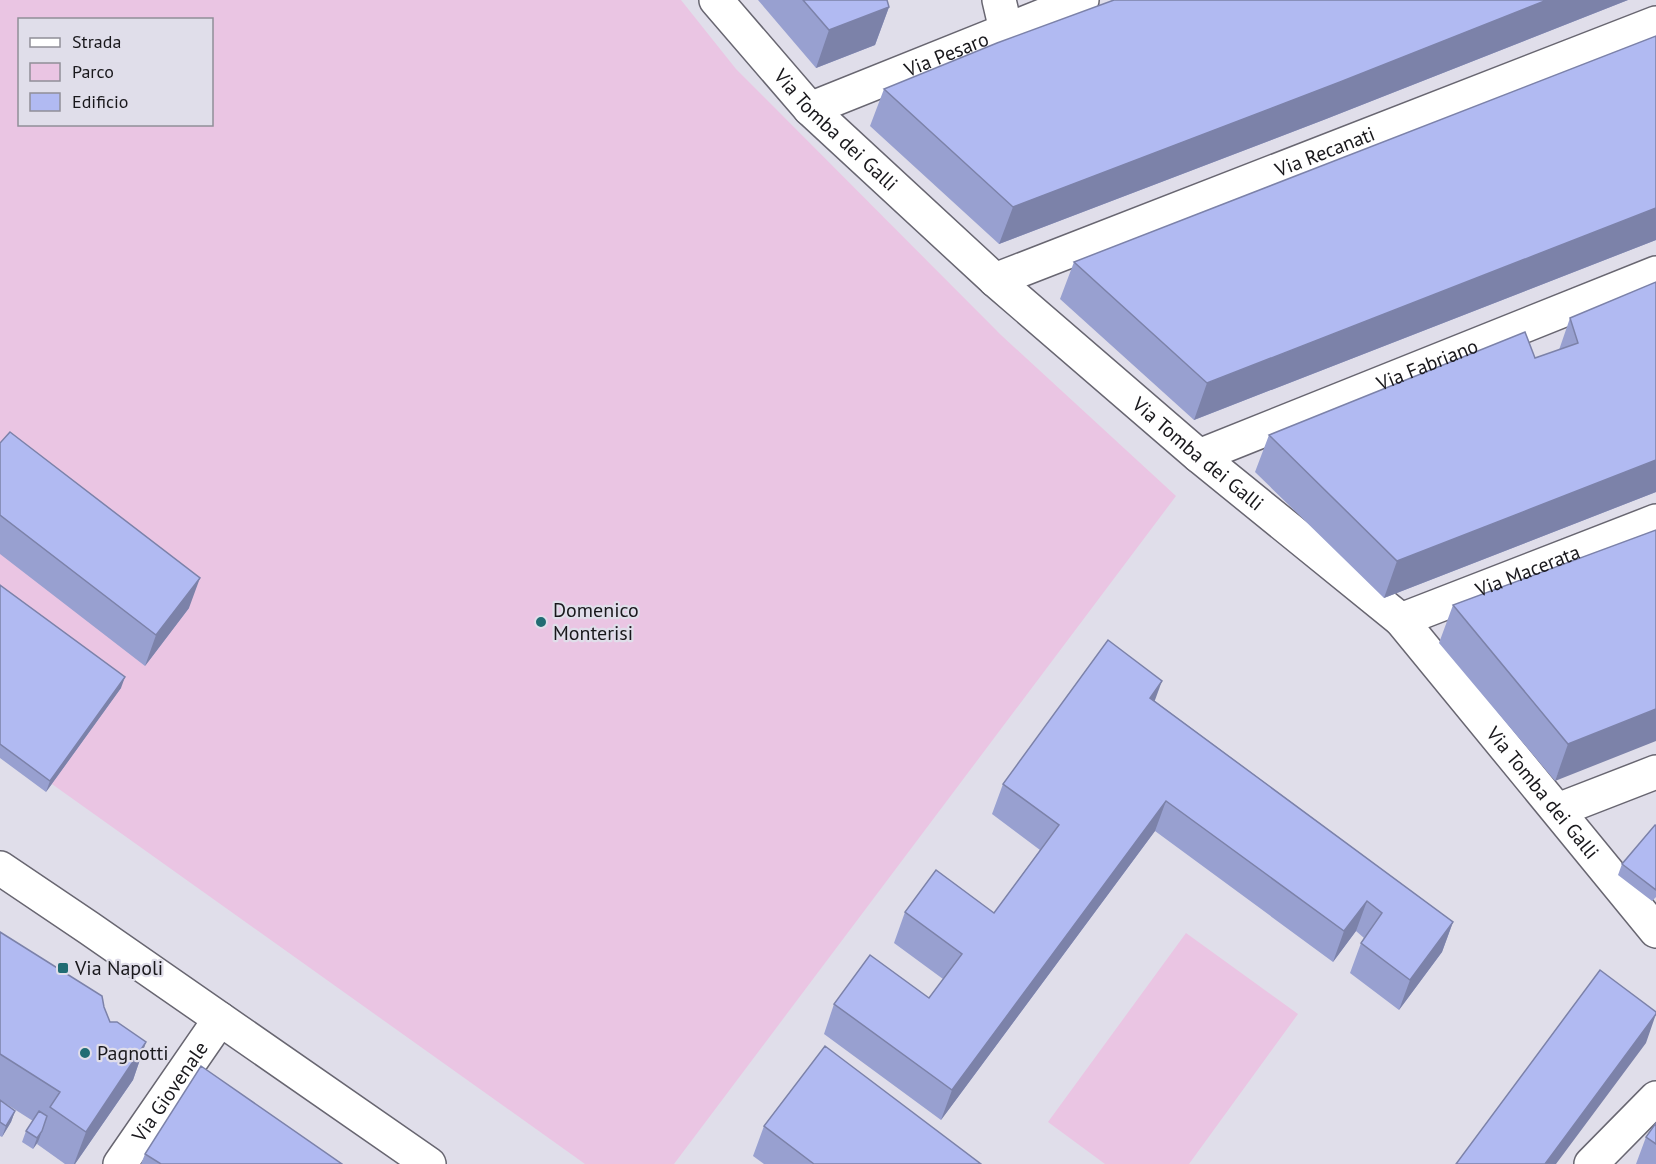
<svg xmlns="http://www.w3.org/2000/svg" width="1656" height="1164" font-family="'PT Sans',sans-serif">
  <rect width="100%" height="100%" fill="#e0deea"/>
  <path fill="#eac5e3" fill-rule="evenodd" d="M 0,0 L 681,0 L 736,69 L 1001,335 L 1176,496 L 674,1164 L 585,1164 L 0,747 ZM 20,20 L 212,20 L 212,124 L 20,124 Z
    M 1186,933 L 1298,1014 L 1189,1164 L 1105,1164 L 1048,1122 Z"/>
  <g fill="none" stroke-linecap="round" stroke-linejoin="round">
    <defs>
      <g id="minor">
        <path id="s1" d="M 716,0 L 810,109 L 995,280 L 1199,456 L 1401,620 L 1656,931"/>
        <path d="M 999,0 L 1006,30"/>
        <path id="s2" d="M 810,109 L 1082,0"/>
        <path id="s3" d="M 995,280 L 1656,23"/>
        <path id="s4" d="M 1199,456 L 1656,273"/>
        <path id="s5" d="M 1401,620 L 1656,521"/>
        <path d="M 1558,810 L 1656,772"/>
        <path id="s6" d="M 120,1164 L 220,1019"/>
        <path d="M 1591,1164 L 1656,1098"/>
      </g>
      <path id="tertiary" d="M 0,868 L 89,928 L 429,1164"/>
    </defs>
    <use href="#minor" stroke="#686671" stroke-width="36"/>
    <use href="#tertiary" stroke="#686671" stroke-width="36"/>
    <use href="#minor" stroke="#fff" stroke-width="33"/>
    <use href="#tertiary" stroke="#fff" stroke-width="33"/>
  </g>
  <path fill="#98a0d0" d="M 758,0 L 887,0 L 889,7 L 875,45 L 816,68 Z
    M 1114,0 L 1628,0 L 1326,119 L 999,244 L 870,126 L 884,89 Z
    M 1656,36 L 1656,240 L 1194,420 L 1060,299 L 1074,262 Z
    M 1656,282 L 1656,492 L 1384,598 L 1255,472 L 1269,435 L 1535,358 L 1559,350 L 1570,318 Z
    M 0,443 L 189,608 L 145,666 L 0,554 Z
    M 1656,530 L 1555,781 L 1439,643 L 1453,605 Z
    M 0,585 L 121,688 L 46,792 L 0,758 Z
    M 1155,701 L 1453,922 L 1442,952 L 1399,1010 L 1350,973 L 1361,943 L 1364,938 L 1356,931 L 1333,962 L 1155,831 L 941,1120 L 824,1034 L 834,1004 L 929,998 L 943,979 L 894,943 L 905,912 L 994,913 L 1040,850 L 992,814 L 1003,784 Z
    M 1656,824 L 1656,897 L 1652,901 L 1618,875 L 1622,864 Z
    M 0,932 L 104,1007 L 110,1022 L 146,1042 L 133,1080 L 75,1164 L 65,1164 L 37,1144 L 38,1142 L 33,1149 L 22,1142 L 26,1131 L 33,1121 L 0,1100 Z
    M 0,1100 L 15,1111 L 11,1122 L 2,1137 L 0,1136 Z
    M 1656,1123 L 1656,1164 L 1636,1164 L 1646,1137 Z
    M 764,1126 L 981,1164 L 764,1164 L 753,1156 Z
    M 145,1154 L 342,1164 L 141,1164 Z"/>
  <path fill="#7c82a9" d="M 1547,0 L 1628,0 L 1326,119 L 999,244 L 1013,207 Z
    M 889,7 L 875,45 L 816,68 L 829,30 Z
    M 1656,208 L 1656,240 L 1194,420 L 1207,383 Z
    M 1656,460 L 1656,492 L 1384,598 L 1397,561 Z
    M 200,578 L 189,608 L 145,666 L 156,635 Z
    M 125,677 L 121,688 L 46,792 L 50,781 Z
    M 1162,681 L 1151,711 L 1150,698 Z
    M 1656,709 L 1656,741 L 1555,781 L 1568,744 Z
    M 1166,801 L 1155,831 L 941,1120 L 952,1090 Z
    M 1367,901 L 1356,931 L 1333,962 L 1344,931 Z
    M 1453,922 L 1442,952 L 1399,1010 L 1410,980 Z
    M 1656,1014 L 1646,1043 L 1556,1164 L 1545,1164 Z
    M 146,1042 L 133,1080 L 75,1164 L 74,1164 L 86,1132 Z
    M 15,1111 L 11,1122 L 2,1137 L 6,1126 Z
    M 42,1131 L 38,1142 L 33,1149 L 37,1138 Z"/>
  <path fill="#b1baf2" stroke="#7c82a9" stroke-width="1.5" d="M 803,0 L 887,0 L 889,7 L 829,30 Z
    M 1114,0 L 1547,0 L 1340,82 L 1013,207 L 884,89 L 997,43 Z
    M 1656,36 L 1656,208 L 1207,383 L 1074,262 Z
    M 1656,282 L 1656,460 L 1397,561 L 1269,435 L 1525,332 L 1535,358 L 1578,343 L 1570,318 Z
    M 10,432 L 200,578 L 156,635 L 0,515 L 0,443 Z
    M 1656,530 L 1656,709 L 1568,744 L 1453,605 Z
    M 0,585 L 125,677 L 50,781 L 0,744 Z
    M 1108,640 L 1162,681 L 1150,698 L 1453,922 L 1410,980 L 1361,943 L 1382,913 L 1367,901 L 1344,931 L 1166,801 L 952,1090 L 834,1004 L 870,955 L 929,998 L 962,954 L 905,912 L 936,870 L 994,913 L 1059,825 L 1003,784 Z
    M 1655,825 L 1656,826 L 1656,890 L 1622,864 Z
    M 0,932 L 102,996 L 104,1007 L 110,1022 L 117,1022 L 146,1042 L 86,1132 L 50,1107 L 60,1092 L 0,1054 Z
    M 1600,970 L 1656,1012 L 1656,1014 L 1545,1164 L 1456,1164 Z
    M 825,1046 L 981,1164 L 814,1164 L 764,1126 Z
    M 201,1066 L 342,1164 L 161,1164 L 145,1154 Z
    M 0,1100 L 15,1111 L 6,1126 L 0,1122 Z
    M 39,1111 L 47,1116 L 42,1131 L 37,1138 L 26,1131 Z
    M 1656,1123 L 1656,1144 L 1646,1137 Z"/>
  <g fill="#216c73" stroke="#e0deea" stroke-width="2">
    <circle cx="541" cy="622" r="6"/>
    <rect x="57" y="962" width="12" height="12" rx="3"/>
    <circle cx="85" cy="1053" r="6"/>
  </g>
  <g text-anchor="middle" dominant-baseline="central" stroke-width="4.5" stroke-linejoin="round" paint-order="stroke">
    <g font-size="20" fill="#19181c" stroke="#e0deea">
      <text stroke="none"><textPath href="#s2" startOffset="147">Via Pesaro</textPath></text>
      <text stroke="none"><textPath href="#s1" startOffset="177">Via Tomba dei Galli</textPath></text>
      <text stroke="none"><textPath href="#s3" startOffset="354">Via Recanati</textPath></text>
      <text stroke="none"><textPath href="#s4" startOffset="246">Via Fabriano</textPath></text>
      <text stroke="none"><textPath href="#s1" startOffset="663">Via Tomba dei Galli</textPath></text>
      <text stroke="none"><textPath href="#s5" startOffset="136">Via Macerata</textPath></text>
      <text stroke="none"><textPath href="#s1" startOffset="1149">Via Tomba dei Galli</textPath></text>
      <text stroke="none"><textPath href="#s6" startOffset="88">Via Giovenale</textPath></text>
    </g>
    <g font-size="20" fill="#19181c" stroke="#e0deea" text-anchor="start">
      <text x="553" y="610">Domenico<tspan x="553" dy="23">Monterisi</tspan></text>
      <text x="75" y="968">Via Napoli</text>
      <text x="97" y="1053">Pagnotti</text>
    </g>
  </g>
  <rect x="18" y="18" width="195" height="108" fill="#e0deea" stroke="#908f98" stroke-width="1.5"/>
  <rect x="30" y="38" width="30" height="9" fill="#ffffff" stroke="#908f98" stroke-width="1.5"/>
  <text x="72" y="48" font-size="18" fill="#19181c">Strada</text>
  <rect x="30" y="63" width="30" height="18" fill="#eac5e3" stroke="#908f98" stroke-width="1.5"/>
  <text x="72" y="78" font-size="18" fill="#19181c">Parco</text>
  <rect x="30" y="93" width="30" height="18" fill="#b1baf2" stroke="#908f98" stroke-width="1.5"/>
  <text x="72" y="108" font-size="18" fill="#19181c">Edificio</text>
</svg>
